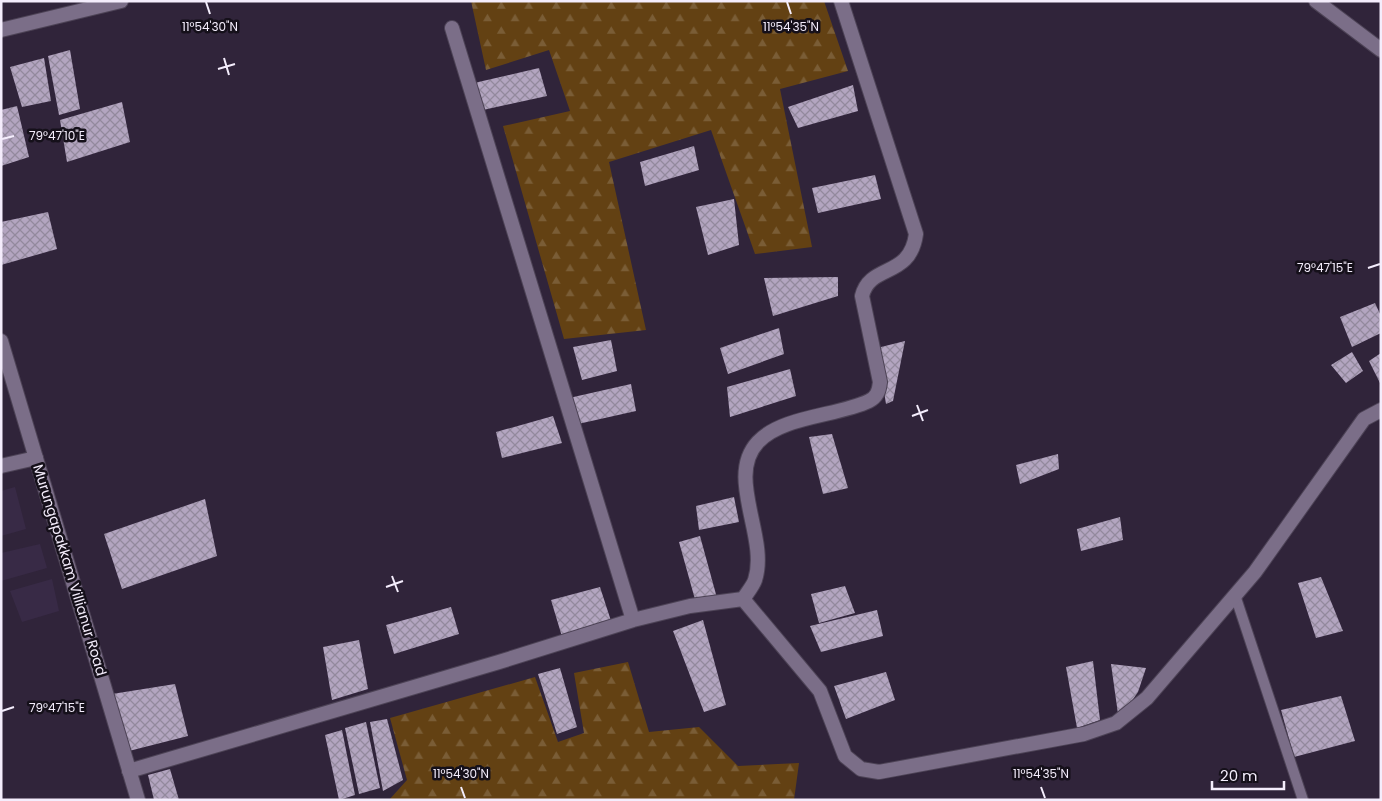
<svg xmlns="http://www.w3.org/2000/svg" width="1382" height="801" font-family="Poppins,sans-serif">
  <defs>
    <pattern id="forest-firs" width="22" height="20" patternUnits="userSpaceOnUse" patternTransform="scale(1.25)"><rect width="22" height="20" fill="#634113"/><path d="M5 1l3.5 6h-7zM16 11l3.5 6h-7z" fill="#7a5d36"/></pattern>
    <pattern id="building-cross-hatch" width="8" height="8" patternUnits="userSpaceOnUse" patternTransform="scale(1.25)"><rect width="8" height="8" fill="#b3a5c0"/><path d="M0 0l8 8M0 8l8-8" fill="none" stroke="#93899d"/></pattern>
  </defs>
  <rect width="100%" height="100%" fill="#30243a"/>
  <path fill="#382a46" d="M 15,487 L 26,529 L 1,536 L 1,491 Z
    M 40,544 L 47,568 L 1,581 L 1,553 Z
    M 52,579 L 59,611 L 22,622 L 10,591 Z"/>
  <path fill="url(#forest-firs)" d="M 471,1 L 824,1 L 848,71 L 780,89 L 812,247 L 755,254 L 711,130 L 609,162 L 646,330 L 564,339 L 503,126 L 570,111 L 549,50 L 486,70 Z
    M 628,662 L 649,732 L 699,727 L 738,766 L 799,763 L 794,800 L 389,800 L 407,780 L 390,718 L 535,677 L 558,742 L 584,733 L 574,673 Z"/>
  <path fill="url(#building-cross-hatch)" d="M 70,50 L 80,109 L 59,115 L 48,56 Z
    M 44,58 L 51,101 L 22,107 L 10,67 Z
    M 539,68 L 547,96 L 483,110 L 474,83 Z
    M 853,85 L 858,111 L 798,128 L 788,107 Z
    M 122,102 L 130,142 L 67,162 L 60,120 Z
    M 17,106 L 29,157 L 1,166 L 1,110 Z
    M 694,146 L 699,170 L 645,186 L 640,162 Z
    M 875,175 L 881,199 L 818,213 L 812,188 Z
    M 734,199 L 739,245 L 708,255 L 696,207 Z
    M 48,212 L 57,249 L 1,265 L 1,222 Z
    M 838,277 L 838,296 L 773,316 L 764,278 Z
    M 1375,303 L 1381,316 L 1381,333 L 1352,347 L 1340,317 Z
    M 779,328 L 784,354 L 728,374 L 720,348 Z
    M 611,340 L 617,371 L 582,380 L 573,347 Z
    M 905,341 L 893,401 L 886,404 L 877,348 Z
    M 1352,352 L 1363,371 L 1346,383 L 1331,365 Z
    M 1381,353 L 1381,385 L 1369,361 Z
    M 790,369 L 796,396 L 730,417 L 727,387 Z
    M 631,384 L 636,411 L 578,424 L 569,398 Z
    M 553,416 L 562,443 L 502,458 L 496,432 Z
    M 832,434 L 848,488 L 823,494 L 809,437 Z
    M 1058,454 L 1059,469 L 1020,484 L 1016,465 Z
    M 734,497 L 739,522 L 699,530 L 696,506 Z
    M 205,499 L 217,556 L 122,589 L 104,534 Z
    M 1120,517 L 1123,540 L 1081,551 L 1077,529 Z
    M 700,536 L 717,598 L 696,603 L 679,542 Z
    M 1321,577 L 1343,631 L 1316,638 L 1298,583 Z
    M 845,586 L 855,613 L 819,623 L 811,594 Z
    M 600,587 L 612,624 L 563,640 L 551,600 Z
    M 451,607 L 459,634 L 394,654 L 386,625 Z
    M 877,610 L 883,636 L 821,652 L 810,626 Z
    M 703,620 L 726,705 L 704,712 L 673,631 Z
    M 359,640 L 368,689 L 332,700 L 323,647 Z
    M 1093,661 L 1100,720 L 1077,728 L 1066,667 Z
    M 1111,664 L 1146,668 L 1138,692 L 1125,711 L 1118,714 Z
    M 560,668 L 577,727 L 557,734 L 538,674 Z
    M 886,672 L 895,700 L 846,719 L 834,686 Z
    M 175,684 L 188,736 L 129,751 L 112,694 Z
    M 1341,696 L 1355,741 L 1294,757 L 1281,710 Z
    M 387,719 L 403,780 L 383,791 L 370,722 Z
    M 366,722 L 380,788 L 359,794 L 345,728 Z
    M 342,730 L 355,795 L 339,800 L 325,735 Z
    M 170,769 L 179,800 L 154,800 L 148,775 Z"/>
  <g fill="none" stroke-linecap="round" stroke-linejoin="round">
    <defs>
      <path id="service" d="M 1235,595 L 1303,800"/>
      <path id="minor" d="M 1316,1 L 1381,50
        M 452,28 L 633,620
        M 1,30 L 121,1
        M 1,466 L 36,458
        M 743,599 L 820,691 L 845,756 L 861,769 L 879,772 L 1084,734 L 1116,723 L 1147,698 L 1255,572 L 1364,419 L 1381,410
        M 129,771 L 499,662 L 633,620 L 690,606 L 743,599 C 747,593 753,586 755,580 C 769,537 725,477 758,442 C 782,416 838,416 869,401 C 877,397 879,391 880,382 L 862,296 C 870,263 910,279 916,234 L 841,1"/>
      <path id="secondary" d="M 1,341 L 138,800"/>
    </defs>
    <use href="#service" stroke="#4d4356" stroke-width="12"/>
    <use href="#minor" stroke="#4d4356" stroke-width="16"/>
    <use href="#secondary" stroke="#4d4356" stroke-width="16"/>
    <use href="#service" stroke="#7b6e88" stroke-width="10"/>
    <use href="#minor" stroke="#7b6e88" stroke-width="14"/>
    <use href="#secondary" stroke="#7b6e88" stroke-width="14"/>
  </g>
  <path fill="none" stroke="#f4edfc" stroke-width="2" d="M 206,2 L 210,14M 787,2 L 791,14M 224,58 L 229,75M 218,69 L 235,64M 2,139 L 14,136M 1368,268 L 1380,264M 917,405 L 923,421M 912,416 L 928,410M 392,576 L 398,592M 386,587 L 403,581M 2,711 L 14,707M 461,787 L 465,798M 1041,787 L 1045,798"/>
  <g text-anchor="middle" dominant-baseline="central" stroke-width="5" stroke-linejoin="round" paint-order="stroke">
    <g font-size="14" fill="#f4edfc" stroke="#15101a">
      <text transform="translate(70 570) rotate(73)">Murungapakkam Villianur Road</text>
    </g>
  </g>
  <g font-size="12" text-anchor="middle" fill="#f4edfc" stroke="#15101a" stroke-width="5" stroke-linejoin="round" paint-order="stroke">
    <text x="210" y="31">11°54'30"N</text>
    <text x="791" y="31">11°54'35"N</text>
    <text x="57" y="140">79°47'10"E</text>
    <text x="1325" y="272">79°47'15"E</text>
    <text x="57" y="712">79°47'15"E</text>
    <text x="461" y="778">11°54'30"N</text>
    <text x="1041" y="778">11°54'35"N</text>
  </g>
  <rect width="1382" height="801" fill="none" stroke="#f4edfc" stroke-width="5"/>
  <path d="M1212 781v8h72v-8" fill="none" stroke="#f4edfc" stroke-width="2.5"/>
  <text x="1220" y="781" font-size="15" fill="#f4edfc" stroke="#15101a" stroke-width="4" paint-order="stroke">20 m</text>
</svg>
